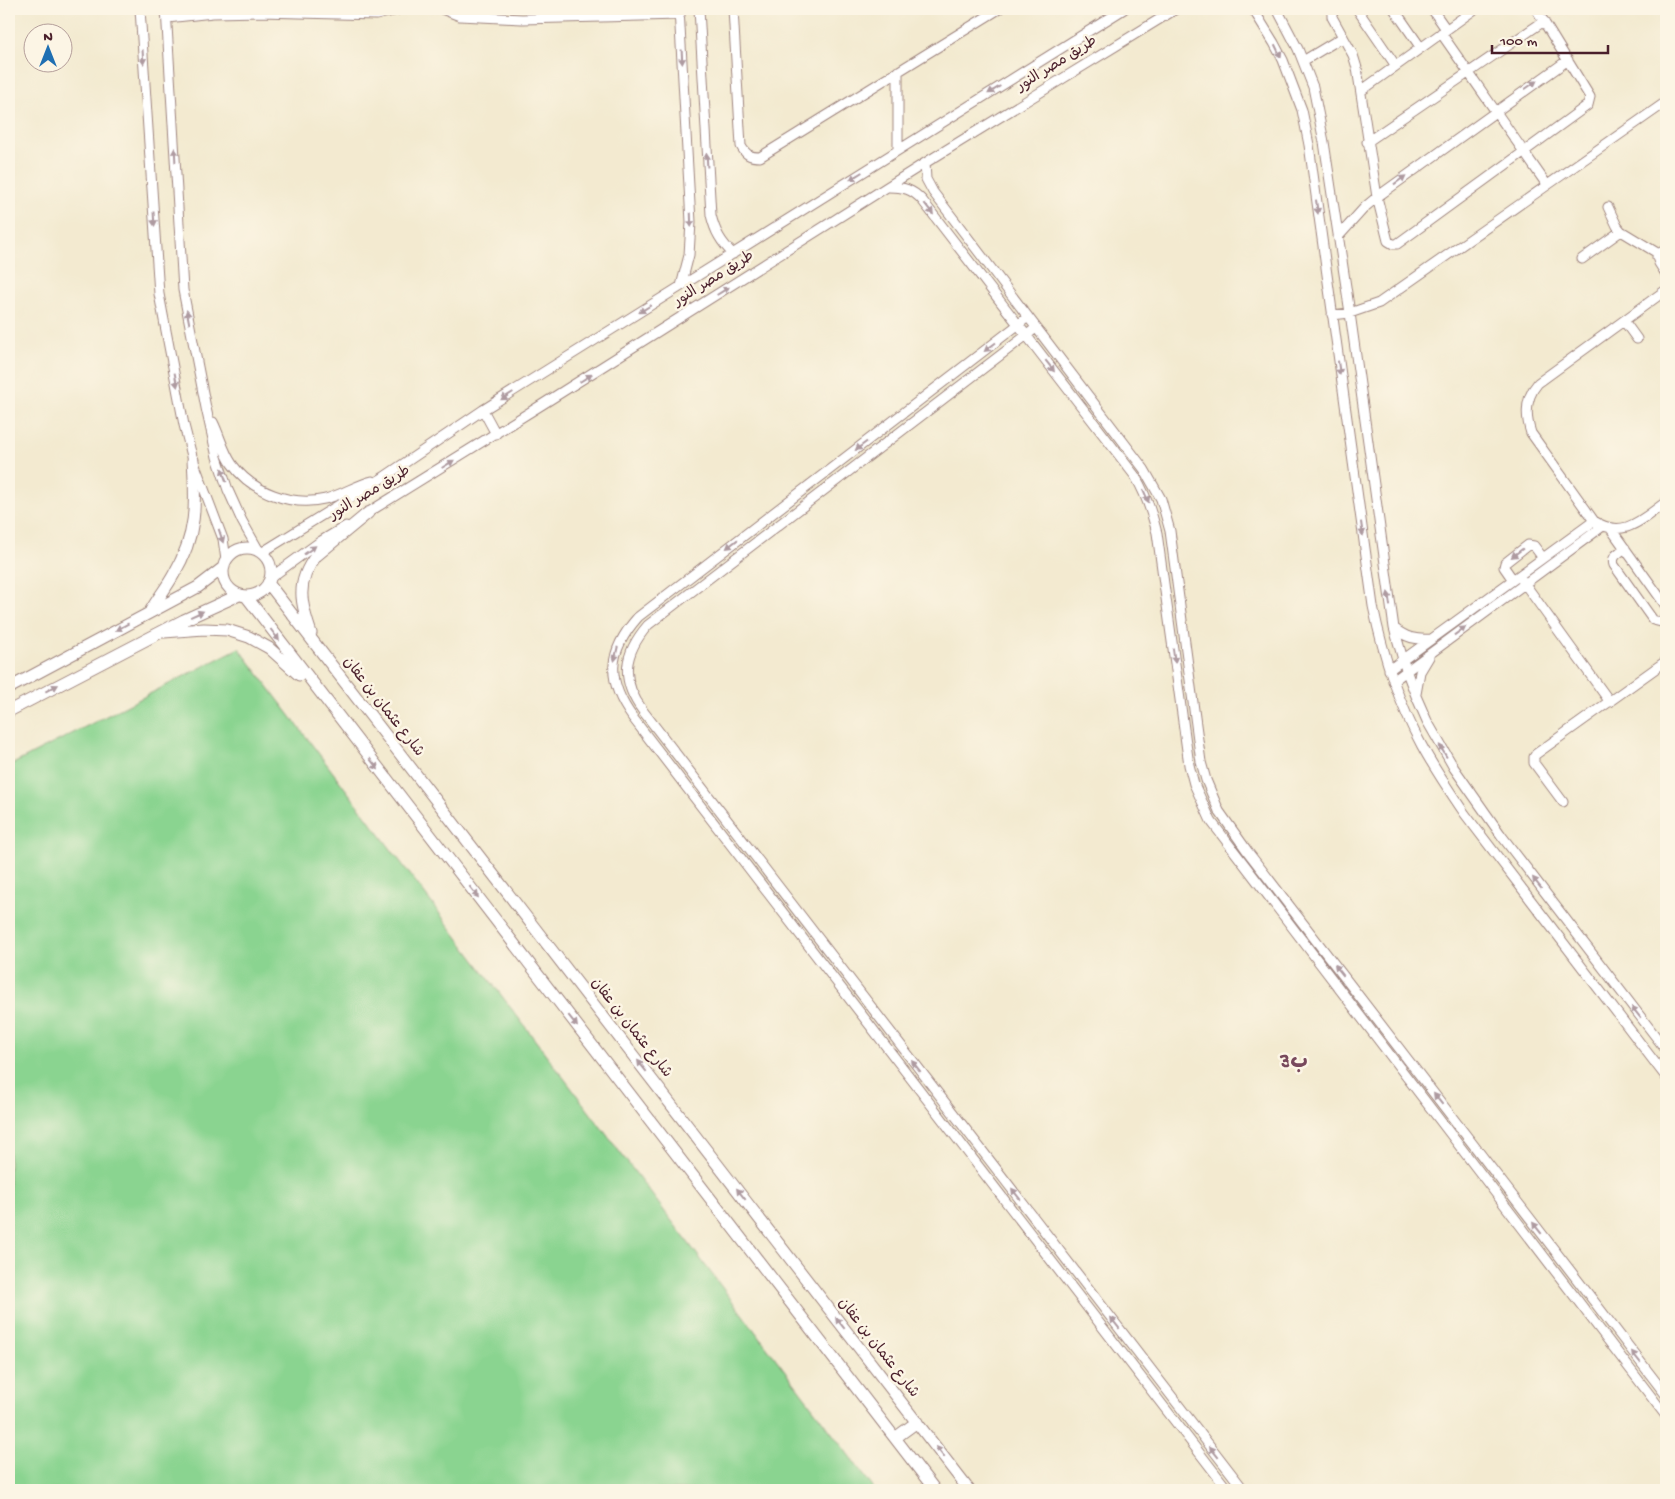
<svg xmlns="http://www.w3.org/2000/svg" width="1675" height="1499" font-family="'Gochi Hand','Playpen Sans Arabic',sans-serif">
  <rect width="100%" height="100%" fill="#fcf5e5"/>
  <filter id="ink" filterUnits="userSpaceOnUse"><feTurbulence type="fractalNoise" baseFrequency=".02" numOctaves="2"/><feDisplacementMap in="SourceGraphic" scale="10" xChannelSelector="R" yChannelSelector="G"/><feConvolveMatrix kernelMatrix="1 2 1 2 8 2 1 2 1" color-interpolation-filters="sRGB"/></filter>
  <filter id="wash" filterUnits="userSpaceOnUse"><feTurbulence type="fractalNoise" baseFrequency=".0096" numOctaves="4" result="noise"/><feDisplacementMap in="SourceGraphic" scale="20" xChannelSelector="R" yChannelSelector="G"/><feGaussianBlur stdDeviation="1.12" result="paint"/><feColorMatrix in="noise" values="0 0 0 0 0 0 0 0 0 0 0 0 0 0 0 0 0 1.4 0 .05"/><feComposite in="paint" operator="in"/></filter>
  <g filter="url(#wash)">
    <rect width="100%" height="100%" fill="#f3ead0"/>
    <path fill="#8ad490" stroke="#6a7a5e" d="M 239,648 L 875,1490 L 9,1490 L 9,766 Z"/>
  </g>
  <g filter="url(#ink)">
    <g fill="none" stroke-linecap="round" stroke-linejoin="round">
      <defs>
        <path id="minor" d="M 140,9 L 159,294 L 184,425 L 193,460 L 223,539 L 226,560
          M 166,9 L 183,290 L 206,408 L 217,457 L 228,490 L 242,521 L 259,551
          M 442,9 L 460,16 L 522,19 L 680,15
          M 679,9 L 691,222 L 689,255 L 681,286
          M 699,9 L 711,215 C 715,232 721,242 733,254
          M 733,9 L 741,146 C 746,155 750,157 760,157 L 999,9
          M 1253,9 L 1274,43 L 1283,60 L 1302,110 L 1309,145 L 1373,606 C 1383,655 1398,702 1422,746 C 1435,770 1450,792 1465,814 L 1666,1077
          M 1277,9 L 1298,49 L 1313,87 L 1324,142 L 1350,313 L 1394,628 L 1406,670 L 1416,696 L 1427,721 L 1454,768 L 1501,835 L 1666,1050
          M 1336,9 L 1332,13 L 1332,17 L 1353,55 L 1357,68 L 1377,197 L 1388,241 L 1393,244 L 1397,244 L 1588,105 L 1590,97 L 1536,9
          M 1357,9 L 1396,66
          M 1394,9 L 1421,48
          M 1432,9 L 1446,29
          M 167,18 L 213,13 L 261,12 L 376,15 L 402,9
          M 1441,33 L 1547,185
          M 1303,61 L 1343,37
          M 1361,91 L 1475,9
          M 1367,142 L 1544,21
          M 898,150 L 898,71
          M 925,163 L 926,179 L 933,192 L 1144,469 L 1161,499 L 1170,531 L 1201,762 L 1206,780 L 1219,811 L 1248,852 L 1666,1395
          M 889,187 C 903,187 912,189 922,200 L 1135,476 C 1146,494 1152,513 1157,533 L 1189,765 L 1194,784 L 1211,821 L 1666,1416
          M 1608,207 L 1617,226 L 1621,231 L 1659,254
          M 1338,237 L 1365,207 L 1377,197 L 1568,60
          M 1666,249 L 1659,254 L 1657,257 L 1659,263 L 1666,274
          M 1582,259 L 1621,231
          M 1666,290 L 1538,383 C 1525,398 1525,415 1531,433 L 1594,521 C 1624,540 1642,519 1666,502
          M 1332,315 L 1350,313 L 1379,303 L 1666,102
          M 1028,317 L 638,617 C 607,652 606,681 633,718 L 1228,1490
          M 1624,321 L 1637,339
          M 1036,328 L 648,625 C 623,654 620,680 643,711 L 1244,1490
          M 483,410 L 496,434
          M 213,422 C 220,436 223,451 232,464 C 252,492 292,507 325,499 C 342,495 356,485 372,481
          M 364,515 L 543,404 L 925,163 L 1176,9
          M 1611,529 L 1666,606
          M 1625,548 C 1619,553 1611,556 1614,565 L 1653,620 L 1661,622 L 1666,618
          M 261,553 L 384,477 L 483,410 L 1124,9
          M 270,578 L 321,541 L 346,526
          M 1513,580 L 1504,567 L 1505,563 L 1528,545 L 1534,546 L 1543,558
          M 1522,580 L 1610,702
          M 1394,628 C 1406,638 1416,640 1431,639
          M 1389,670 L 1594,521
          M 1393,681 L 1603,526
          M 1416,694 L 1420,672 L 1429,657
          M 1563,802 L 1534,763 L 1534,757 L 1536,754 L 1666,661"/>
        <path id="major" d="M223 572a24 24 0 1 1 48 0a24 24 0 1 1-48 0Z
          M 268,583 L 969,1490
          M 246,596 L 935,1490
          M 151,610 C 158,598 167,587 174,574 C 197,535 196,504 193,460
          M 164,632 L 204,629 L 227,630 L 249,637 L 269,648 L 299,675
          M 311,633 C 301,604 295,583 316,556 L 368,513
          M 9,688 L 198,587 L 224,567
          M 9,711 L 184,620 L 239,595
          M 895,1438 L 917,1422"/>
      </defs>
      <use href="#minor" stroke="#9e847e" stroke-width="11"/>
      <use href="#major" stroke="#9e847e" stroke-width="13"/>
      <use href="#minor" stroke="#fff" stroke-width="9"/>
      <use href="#major" stroke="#fff" stroke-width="11"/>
    </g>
    <defs><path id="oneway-solid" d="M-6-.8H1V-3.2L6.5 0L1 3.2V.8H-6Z" transform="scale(1.25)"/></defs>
    <g fill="#ae9aa0">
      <use href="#oneway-solid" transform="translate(1278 51) rotate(64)"/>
      <use href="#oneway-solid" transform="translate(143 57) rotate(86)"/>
      <use href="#oneway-solid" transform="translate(682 57) rotate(87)"/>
      <use href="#oneway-solid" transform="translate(1531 85) rotate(-35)"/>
      <use href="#oneway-solid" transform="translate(994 90) rotate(148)"/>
      <use href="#oneway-solid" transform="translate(175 155) rotate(-93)"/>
      <use href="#oneway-solid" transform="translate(707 160) rotate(-93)"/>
      <use href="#oneway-solid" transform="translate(856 176) rotate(148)"/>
      <use href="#oneway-solid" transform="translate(1400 180) rotate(-36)"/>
      <use href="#oneway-solid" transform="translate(1317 207) rotate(82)"/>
      <use href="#oneway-solid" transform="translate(929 209) rotate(52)"/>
      <use href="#oneway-solid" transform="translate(154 219) rotate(86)"/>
      <use href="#oneway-solid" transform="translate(691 220) rotate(88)"/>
      <use href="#oneway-solid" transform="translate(723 291) rotate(-32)"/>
      <use href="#oneway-solid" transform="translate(645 309) rotate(148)"/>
      <use href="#oneway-solid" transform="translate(188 317) rotate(-101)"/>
      <use href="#oneway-solid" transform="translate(990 347) rotate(143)"/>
      <use href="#oneway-solid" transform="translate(1050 366) rotate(52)"/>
      <use href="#oneway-solid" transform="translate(1339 368) rotate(82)"/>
      <use href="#oneway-solid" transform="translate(586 378) rotate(-32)"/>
      <use href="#oneway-solid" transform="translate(176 380) rotate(79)"/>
      <use href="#oneway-solid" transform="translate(507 396) rotate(148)"/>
      <use href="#oneway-solid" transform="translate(861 446) rotate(143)"/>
      <use href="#oneway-solid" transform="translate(448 464) rotate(-32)"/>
      <use href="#oneway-solid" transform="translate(224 475) rotate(-109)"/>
      <use href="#oneway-solid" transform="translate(1146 496) rotate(67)"/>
      <use href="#oneway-solid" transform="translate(1362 529) rotate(82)"/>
      <use href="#oneway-solid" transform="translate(221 536) rotate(72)"/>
      <use href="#oneway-solid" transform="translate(732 544) rotate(142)"/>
      <use href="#oneway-solid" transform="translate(310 550) rotate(-36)"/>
      <use href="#oneway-solid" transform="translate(1517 553) rotate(143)"/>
      <use href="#oneway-solid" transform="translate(1389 599) rotate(-99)"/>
      <use href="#oneway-solid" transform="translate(197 614) rotate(-24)"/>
      <use href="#oneway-solid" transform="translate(122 627) rotate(152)"/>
      <use href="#oneway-solid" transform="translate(1460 631) rotate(-36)"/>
      <use href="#oneway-solid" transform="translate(275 635) rotate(53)"/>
      <use href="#oneway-solid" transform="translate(616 654) rotate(103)"/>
      <use href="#oneway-solid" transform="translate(1174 656) rotate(82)"/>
      <use href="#oneway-solid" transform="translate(52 688) rotate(-28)"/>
      <use href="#oneway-solid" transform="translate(1443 751) rotate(-121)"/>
      <use href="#oneway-solid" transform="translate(374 764) rotate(52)"/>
      <use href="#oneway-solid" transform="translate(1537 883) rotate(-128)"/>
      <use href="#oneway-solid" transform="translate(474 892) rotate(52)"/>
      <use href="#oneway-solid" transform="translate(1339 970) rotate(-128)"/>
      <use href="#oneway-solid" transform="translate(1636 1012) rotate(-128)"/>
      <use href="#oneway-solid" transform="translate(573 1021) rotate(52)"/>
      <use href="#oneway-solid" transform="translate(642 1066) rotate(-128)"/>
      <use href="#oneway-solid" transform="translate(916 1066) rotate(-128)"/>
      <use href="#oneway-solid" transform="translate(1438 1099) rotate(-128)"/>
      <use href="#oneway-solid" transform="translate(741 1194) rotate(-128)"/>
      <use href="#oneway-solid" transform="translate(1016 1194) rotate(-128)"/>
      <use href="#oneway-solid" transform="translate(1537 1228) rotate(-128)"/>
      <use href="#oneway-solid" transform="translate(840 1323) rotate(-128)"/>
      <use href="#oneway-solid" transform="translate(1115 1323) rotate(-128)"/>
      <use href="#oneway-solid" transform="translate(1636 1357) rotate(-128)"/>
      <use href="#oneway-solid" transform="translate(940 1452) rotate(-128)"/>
      <use href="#oneway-solid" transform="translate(1214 1452) rotate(-128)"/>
    </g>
  </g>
  <g text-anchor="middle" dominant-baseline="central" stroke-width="5" stroke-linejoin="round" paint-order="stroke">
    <g font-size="15" fill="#4a1f2b" stroke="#fcf5e5">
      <text transform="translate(1057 64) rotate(-32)">طريق مصر النور</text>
      <text transform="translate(714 279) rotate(-32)">طريق مصر النور</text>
      <text transform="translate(370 493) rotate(-31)">طريق مصر النور</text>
      <text transform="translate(383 707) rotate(52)">شارع عثمان بن عفان</text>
      <text transform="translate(631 1028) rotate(52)">شارع عثمان بن عفان</text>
      <text transform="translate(878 1348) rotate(52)">شارع عثمان بن عفان</text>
    </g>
    <g font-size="20" font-weight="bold" fill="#78495c" stroke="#fcf5e5">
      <text x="1294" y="1063">ب3</text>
    </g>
  </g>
  <rect width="1675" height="1499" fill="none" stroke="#fcf5e5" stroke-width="30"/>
  <g transform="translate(48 48)"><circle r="24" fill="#fcf5e5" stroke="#b59f9b"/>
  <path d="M0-4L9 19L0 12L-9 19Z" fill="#1f6fb2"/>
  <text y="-8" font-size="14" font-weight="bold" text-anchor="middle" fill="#4a1f2b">N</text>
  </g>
  <path d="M1492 45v8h116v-8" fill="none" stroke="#4a1f2b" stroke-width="2.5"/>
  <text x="1500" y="45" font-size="15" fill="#4a1f2b" stroke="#fcf5e5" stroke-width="4" paint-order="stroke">100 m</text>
</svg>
